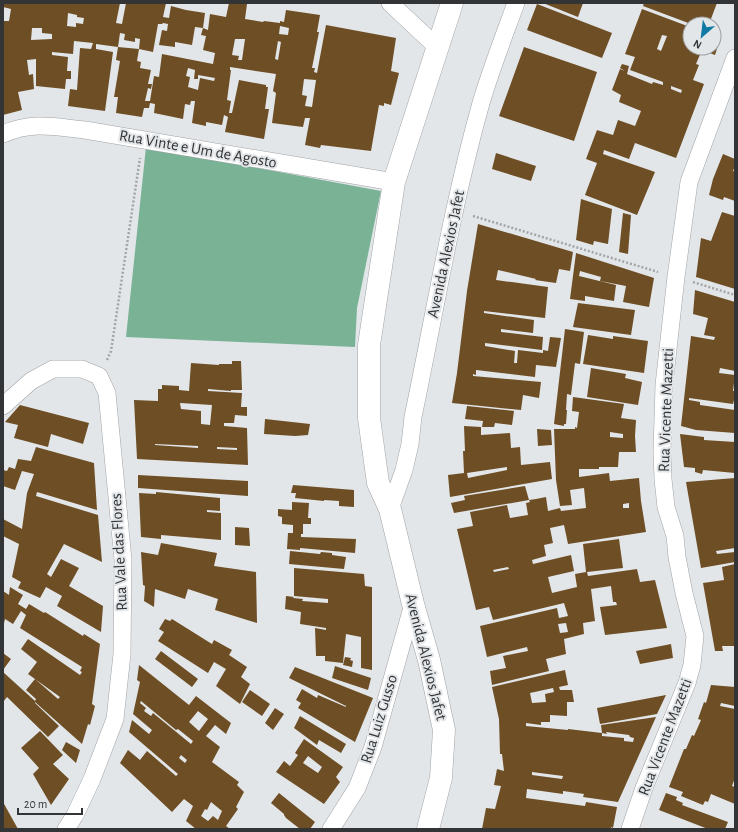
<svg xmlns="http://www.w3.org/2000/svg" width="738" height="832" font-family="'Alegreya Sans',sans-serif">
  <rect width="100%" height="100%" fill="#e3e6e9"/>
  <path fill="#7ab296" d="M 146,147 L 381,191 L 357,308 L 355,347 L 126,337 Z"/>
  <path fill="#6e4e24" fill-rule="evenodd" d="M 3,3 L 120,3 L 116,23 L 122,24 L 126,3 L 166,3 L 163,17 L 169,18 L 171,6 L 186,10 L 205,13 L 203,28 L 195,27 L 192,45 L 175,42 L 175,47 L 159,45 L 162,30 L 167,31 L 168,24 L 163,23 L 162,24 L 158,24 L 153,52 L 139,49 L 140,39 L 135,38 L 135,42 L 124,40 L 125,34 L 120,33 L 118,47 L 96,44 L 96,49 L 113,52 L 105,111 L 68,106 L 70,89 L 77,90 L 80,48 L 91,49 L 93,43 L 74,41 L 73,54 L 52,52 L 52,55 L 68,57 L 67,71 L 71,71 L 71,79 L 66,79 L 65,89 L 36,86 L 36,59 L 27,60 L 29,75 L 33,74 L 34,89 L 18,92 L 22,110 L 3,115 L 3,21 L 9,21 L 11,9 L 3,7 ZM 68,13 L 77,15 L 77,17 L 84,18 L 83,24 L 76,23 L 76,27 L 67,26 ZM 32,28 L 42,28 L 42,33 L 52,34 L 52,39 L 31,40 Z
    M 229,3 L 247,4 L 245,19 L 263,22 L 264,21 L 280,23 L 280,21 L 284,22 L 286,10 L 320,15 L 317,32 L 319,32 L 312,68 L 315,68 L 314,72 L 317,73 L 326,25 L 396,38 L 391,71 L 399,73 L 391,105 L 384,103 L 384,106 L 379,105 L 371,151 L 321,145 L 320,148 L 305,145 L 310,118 L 305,118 L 303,127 L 272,123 L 276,93 L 273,91 L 276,74 L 230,67 L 230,70 L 231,70 L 227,100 L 231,101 L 229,113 L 232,113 L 239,80 L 266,85 L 266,87 L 268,87 L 265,109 L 269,109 L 264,139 L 225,132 L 228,117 L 224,115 L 222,125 L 206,122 L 206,126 L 192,123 L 195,101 L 191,101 L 190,105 L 185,104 L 183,119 L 154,113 L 155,104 L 150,103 L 149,108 L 144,108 L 142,117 L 116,113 L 118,97 L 114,97 L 120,61 L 116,60 L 118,47 L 139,49 L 137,61 L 141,62 L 140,68 L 151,70 L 148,84 L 152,84 L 151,89 L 148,88 L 145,101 L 150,101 L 154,76 L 159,77 L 162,54 L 213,64 L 215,53 L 203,50 L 206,36 L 201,35 L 203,28 L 208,30 L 210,14 L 226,17 ZM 280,26 L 289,28 L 288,35 L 279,34 ZM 235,39 L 245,39 L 242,60 L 238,60 L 239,56 L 232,55 ZM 278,41 L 281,42 L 278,60 L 275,59 ZM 188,68 L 195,70 L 194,79 L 198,79 L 198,75 L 215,78 L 214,81 L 200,78 L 198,90 L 188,87 L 190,77 L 186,76 ZM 304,79 L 316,80 L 312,107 L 305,106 L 307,96 L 302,95 Z
    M 543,3 L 583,3 L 578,17 Z
    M 644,3 L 717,3 L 709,24 L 691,24 L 643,6 Z
    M 537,4 L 612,33 L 602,58 L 527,30 Z
    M 642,9 L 690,27 L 690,48 L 714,48 L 714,36 L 720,39 L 715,55 L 702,50 L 696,64 L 699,65 L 693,80 L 704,84 L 676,158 L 635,143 L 629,159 L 604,150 L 603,154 L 655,172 L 637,215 L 585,195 L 597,163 L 586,159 L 597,130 L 613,135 L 618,120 L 635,126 L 641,111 L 619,102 L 621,95 L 612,90 L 620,69 L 625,71 L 620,68 L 622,64 L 629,66 L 627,74 L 652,84 L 653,82 L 663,85 L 663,82 L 630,70 L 635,57 L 625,54 ZM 662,35 L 667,36 L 661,51 L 657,49 ZM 671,86 L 682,90 L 681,93 L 671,89 Z
    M 524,47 L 597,72 L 574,141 L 499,116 Z
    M 496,153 L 536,166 L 531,181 L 492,169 Z
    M 723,154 L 735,159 L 735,166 L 733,171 L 735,172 L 735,201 L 724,197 L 723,200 L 709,195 L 713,179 Z
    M 581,199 L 612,209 L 608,244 L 594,241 L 593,245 L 576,240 Z
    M 722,212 L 735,216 L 735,289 L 696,277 L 701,238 L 711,241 Z
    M 623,213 L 631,215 L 628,254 L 619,252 Z
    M 478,224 L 573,252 L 570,271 L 559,269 L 556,283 L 535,280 L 536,279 L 498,270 L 496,280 L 548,287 L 545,318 L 484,311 L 484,313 L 534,320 L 533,333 L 501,329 L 501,332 L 543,337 L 542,350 L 485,343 L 485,346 L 515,351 L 514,363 L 517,363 L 518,350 L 543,353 L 543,350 L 548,351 L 550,337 L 561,338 L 556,367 L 536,365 L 535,377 L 476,370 L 476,375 L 473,374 L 473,376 L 541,382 L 539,398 L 523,395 L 521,410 L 452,403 L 457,373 L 467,291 Z
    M 576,253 L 654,278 L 649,307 L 623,302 L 626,286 L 600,281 L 601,277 L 580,271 L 579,276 L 616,285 L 614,301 L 585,296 L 585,301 L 570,299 Z
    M 695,290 L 735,302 L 735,371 L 720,368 L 719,373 L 735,375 L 733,391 L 735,391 L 735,396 L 733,404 L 689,398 L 689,400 L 700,402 L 700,405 L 735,410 L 735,433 L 696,430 L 681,426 L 691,336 L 714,340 L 715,337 L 704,335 L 708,318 L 693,314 Z
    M 578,303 L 635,310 L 631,335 L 573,327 Z
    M 565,329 L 584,332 L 580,364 L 575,363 L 571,395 L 567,394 L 566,410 L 567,410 L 566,424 L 564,424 L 564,426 L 554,424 Z
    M 588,335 L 613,339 L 613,336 L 648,341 L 644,373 L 583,364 Z
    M 232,361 L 241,361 L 242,390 L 231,390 L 231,391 L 208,389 L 208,391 L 242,393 L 241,407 L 247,407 L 247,416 L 235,415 L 234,423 L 224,423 L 224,426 L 247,428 L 248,465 L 137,459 L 134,400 L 158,401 L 158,389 L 162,389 L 162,385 L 179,386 L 179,390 L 189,391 L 191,363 L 219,365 L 219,364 L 232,364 ZM 180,403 L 212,405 L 210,425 L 201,424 L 201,411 L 181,409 ZM 155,444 L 198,446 L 198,448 L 155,445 ZM 217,447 L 237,448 L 237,450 L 217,449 Z
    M 591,368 L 626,374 L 625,378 L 642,382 L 638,405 L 587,397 Z
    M 573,397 L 624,404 L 621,418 L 636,420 L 635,436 L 636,452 L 619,452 L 618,467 L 599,467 L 599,469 L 579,469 L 579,477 L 609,473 L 610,481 L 639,478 L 641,501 L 646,532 L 568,544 L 564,525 L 550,528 L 553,543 L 544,545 L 546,556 L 532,560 L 533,564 L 571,555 L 574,571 L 548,577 L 552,593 L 577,587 L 575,574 L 586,572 L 583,544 L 619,539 L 623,568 L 587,572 L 588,576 L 637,569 L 640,582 L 655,580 L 667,628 L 605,635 L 600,607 L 617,605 L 616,602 L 613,602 L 611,586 L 591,589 L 595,621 L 583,623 L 584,634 L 564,639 L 566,654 L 546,659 L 549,671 L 492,685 L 490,671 L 506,668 L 503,656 L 528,651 L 527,647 L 487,657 L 480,626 L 557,608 L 559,618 L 568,616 L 564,603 L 493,620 L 489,607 L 476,610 L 457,529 L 473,526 L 470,512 L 507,505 L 510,518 L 528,515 L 526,503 L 530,502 L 529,500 L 536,499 L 546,497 L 548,511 L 560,508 L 561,511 L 586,508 L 584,488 L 570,490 L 572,505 L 560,506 L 556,480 L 554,429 L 575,429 L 575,427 L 577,428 L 579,412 L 572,411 ZM 610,432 L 623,434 L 623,438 L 610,437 ZM 629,503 L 629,508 L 623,508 L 623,504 ZM 508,567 L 509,569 L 494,572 L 493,570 ZM 566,623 L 568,632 L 560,633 L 558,624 Z
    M 20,405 L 89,423 L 83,444 L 51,434 L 48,447 L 14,438 L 18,425 L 5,422 Z
    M 467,406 L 514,411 L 512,425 L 495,423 L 494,427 L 482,427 L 483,421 L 465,419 Z
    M 265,419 L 310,424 L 308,435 L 295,436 L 264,434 Z
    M 464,426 L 481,427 L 481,435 L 510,433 L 511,448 L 520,447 L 521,465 L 550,462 L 552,479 L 450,497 L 448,475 L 464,473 L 463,451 L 465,451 ZM 507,467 L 507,470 L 468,478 L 467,473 Z
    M 537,429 L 551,430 L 552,445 L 538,446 Z
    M 680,434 L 704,437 L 704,440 L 735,442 L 735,473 L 703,470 L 702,474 L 695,472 L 695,468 L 684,467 Z
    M 36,447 L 94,463 L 97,510 L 37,492 L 36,496 L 98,515 L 102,562 L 64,544 L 47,574 L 51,577 L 61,559 L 79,568 L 69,586 L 103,606 L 101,632 L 57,606 L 62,596 L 46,587 L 40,598 L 18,588 L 21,582 L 12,577 L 19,544 L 3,536 L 3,519 L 22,529 L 27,493 L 34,474 L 22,471 L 15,490 L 3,486 L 3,470 L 7,471 L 9,467 L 15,469 L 18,459 L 31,461 Z
    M 138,475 L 248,481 L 248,496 L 138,488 Z
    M 735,478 L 735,548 L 716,551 L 717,554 L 735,552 L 735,562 L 701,568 L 686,482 Z
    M 293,485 L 354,490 L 354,507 L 339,506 L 339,501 L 324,500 L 324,501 L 295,498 L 296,493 L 291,493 Z
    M 525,486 L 529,500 L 454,513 L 451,503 L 465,500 L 464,496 Z
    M 156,492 L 220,498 L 220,511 L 207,510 L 207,512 L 221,513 L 221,540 L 161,535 L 161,539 L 141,537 L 139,493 L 156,494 Z
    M 292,502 L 309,503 L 308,518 L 311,518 L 311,524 L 303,524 L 303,534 L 301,534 L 301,537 L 356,539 L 355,553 L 300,548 L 300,550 L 287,549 L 288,533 L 293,533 L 293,525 L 282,524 L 282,517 L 278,516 L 278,509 L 292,510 Z
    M 235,527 L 249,528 L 250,546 L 235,545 Z
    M 161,543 L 217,553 L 214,566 L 256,572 L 257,623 L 215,610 L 218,599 L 188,589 L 185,599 L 155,589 L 154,607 L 144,601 L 145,586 L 143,585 L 141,552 L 158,555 Z
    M 290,551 L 320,554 L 321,552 L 332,553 L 332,555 L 346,557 L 344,569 L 289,564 Z
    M 735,564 L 735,646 L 722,646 L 723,651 L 715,651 L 703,583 L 724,580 L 722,567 Z
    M 294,568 L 364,574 L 365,586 L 372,587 L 372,670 L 361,668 L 361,637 L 346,634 L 343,663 L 325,661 L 325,656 L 316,656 L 315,628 L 326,630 L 326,628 L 300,624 L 301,612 L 285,609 L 286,596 L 294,597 L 293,598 L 303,599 L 302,601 L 328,603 L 328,599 L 294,596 Z
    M 10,587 L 23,595 L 18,604 L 26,609 L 29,604 L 44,613 L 45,612 L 83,636 L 84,634 L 100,644 L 92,704 L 95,706 L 90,725 L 88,724 L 82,744 L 35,702 L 35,703 L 59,726 L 48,737 L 7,697 L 3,702 L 3,672 L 35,701 L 36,699 L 26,690 L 35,679 L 58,699 L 60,697 L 28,674 L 37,662 L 21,649 L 28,639 L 80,675 L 82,672 L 80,671 L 82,667 L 20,628 L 26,615 L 21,611 L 13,624 L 5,619 L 3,627 L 3,591 L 9,595 Z
    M 165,619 L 170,621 L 172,619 L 212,644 L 214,640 L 232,650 L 229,655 L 247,667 L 241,677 L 250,684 L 240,704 L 216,686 L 226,669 L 214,662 L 208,673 L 158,641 L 164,632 L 159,629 Z
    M 671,644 L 673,658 L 640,664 L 636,651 Z
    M 161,651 L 198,679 L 192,687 L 155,659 Z
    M 3,653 L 11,659 L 3,670 Z
    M 345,657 L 351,658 L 350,660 L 353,661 L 352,667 L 343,665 Z
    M 139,665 L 189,705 L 196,696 L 231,723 L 226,734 L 215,725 L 206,736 L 220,747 L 212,762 L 239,782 L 237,785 L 244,792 L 236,807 L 238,809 L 226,826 L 230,829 L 196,829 L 186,821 L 193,806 L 184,799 L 172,812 L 120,763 L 128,750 L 140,760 L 147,751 L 176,776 L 178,774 L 129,732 L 132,720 L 149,734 L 152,730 L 133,714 L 140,682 L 137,680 ZM 141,701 L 176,730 L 178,729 L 193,741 L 191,744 L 153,713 L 151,716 L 144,711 L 146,708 L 140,703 ZM 198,711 L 208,719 L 199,731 L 189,722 ZM 181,755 L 187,760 L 185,763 L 179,758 ZM 211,802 L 222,811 L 218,820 L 213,816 L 208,821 L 201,816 L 205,809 L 207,810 Z
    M 335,666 L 371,678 L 368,690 L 332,678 Z
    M 295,667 L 373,698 L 355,742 L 298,708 L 301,703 L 296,700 L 302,689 L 317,698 L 318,695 L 346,707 L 346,706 L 289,678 Z
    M 565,670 L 568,685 L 559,687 L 560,690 L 572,690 L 574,702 L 567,702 L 567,716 L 550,715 L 550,722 L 541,722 L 541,725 L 526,723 L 526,726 L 568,730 L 568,729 L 602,733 L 602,736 L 624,738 L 624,741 L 633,742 L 634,738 L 630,737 L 629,735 L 606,732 L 607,734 L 602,733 L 601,725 L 656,717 L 618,802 L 583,797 L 584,794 L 563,791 L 563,794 L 527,789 L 526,798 L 585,806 L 586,802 L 617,807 L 613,828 L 611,827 L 611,829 L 508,829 L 500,828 L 500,829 L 482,829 L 486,808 L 495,809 L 501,786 L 494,785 L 497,769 L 504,771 L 502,754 L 500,754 L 499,719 L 492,687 ZM 553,688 L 554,692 L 545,694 L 546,702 L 532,703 L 530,693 ZM 532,772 L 563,776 L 562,779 L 532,775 Z
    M 711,685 L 735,687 L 735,706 L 721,703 L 720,706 L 735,709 L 735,778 L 732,786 L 735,787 L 735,804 L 711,794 L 708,802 L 705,801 L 703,805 L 681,796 L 683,792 L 669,787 L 684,749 L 686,749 L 692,735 L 694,736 L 701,720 L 698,719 L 704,702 L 706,703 Z
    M 250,690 L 270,704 L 262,716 L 242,702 Z
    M 666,695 L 657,714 L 600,724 L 597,708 Z
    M 275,708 L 284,714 L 273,730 L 265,723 Z
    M 300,716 L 346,744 L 341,753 L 319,740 L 317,745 L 294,728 Z
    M 40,731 L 63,755 L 53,764 L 69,779 L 51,805 L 33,774 L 39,768 L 21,748 Z
    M 304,739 L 343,767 L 336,777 L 340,782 L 324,804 L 276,772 L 284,761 L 290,766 L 298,755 L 295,753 ZM 308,756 L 322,767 L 318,773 L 303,763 Z
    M 66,742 L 80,750 L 76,763 L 62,750 Z
    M 279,793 L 315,822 L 310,829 L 300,829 L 286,818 L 284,815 L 284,814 L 271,803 Z
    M 666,793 L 677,797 L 676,800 L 683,803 L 682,805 L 728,822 L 725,829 L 708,829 L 659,810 Z
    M 3,802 L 18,829 L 3,829 Z"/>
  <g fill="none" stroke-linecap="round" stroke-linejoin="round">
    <defs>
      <path id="minor" d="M 390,3 L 437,47
        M 3,134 C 33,121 55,127 85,130 L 394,182
        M 3,406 L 31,381 L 53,369 L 82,369 L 99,376 L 107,393 L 123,560 L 122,654 L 115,719 L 92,779 L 75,815 L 66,829
        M 390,509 L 404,470 L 410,444 L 413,417 C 435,312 452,206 481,103 C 491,69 504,36 516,3
        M 331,829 L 357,788 L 373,747 L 413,604
        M 630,829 L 644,788 L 687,683 L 692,665 L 695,636 L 684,593 L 677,557 L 675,536 L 666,507 L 663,479 L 662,451 L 664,385 L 676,277 L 689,182 L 735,58"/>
      <path id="secondary" d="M 428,829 L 441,778 L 444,730 L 429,660 L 413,604 L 390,509 L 378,483 L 369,418 L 369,345 L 394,182 L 452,3"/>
    </defs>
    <use href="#minor" stroke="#a1a3a6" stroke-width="18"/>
    <use href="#secondary" stroke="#a1a3a6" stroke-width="23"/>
    <path stroke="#a2a4a6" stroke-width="2.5" stroke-dasharray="2 2" stroke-linecap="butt" d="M 473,216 L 658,272
      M 693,282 L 735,295
      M 107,360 L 111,351 L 140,158"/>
    <use href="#minor" stroke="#fff" stroke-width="17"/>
    <use href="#secondary" stroke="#fff" stroke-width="22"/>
  </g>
  <g text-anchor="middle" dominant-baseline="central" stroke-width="4" stroke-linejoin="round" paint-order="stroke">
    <g font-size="16" fill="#333435" stroke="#e3e6e9">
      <text transform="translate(198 149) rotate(10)">Rua Vinte e Um de Agosto</text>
      <text transform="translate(446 254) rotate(-78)">Avenida Alexios Jafet</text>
      <text transform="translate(666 410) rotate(-88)">Rua Vicente Mazetti</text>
      <text transform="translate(119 552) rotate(-93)">Rua Vale das Flores</text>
      <text transform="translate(426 657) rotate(76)">Avenida Alexios Jafet</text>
      <text transform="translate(379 719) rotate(-73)">Rua Luiz Gusso</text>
      <text transform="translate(665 737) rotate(-69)">Rua Vicente Mazetti</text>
    </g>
  </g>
  <rect width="738" height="832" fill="none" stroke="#333435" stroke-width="8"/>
  <g transform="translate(702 36) rotate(208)"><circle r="19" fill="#e3e6e9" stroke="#9d9fa1"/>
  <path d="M0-3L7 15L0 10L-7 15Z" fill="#1079a4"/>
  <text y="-6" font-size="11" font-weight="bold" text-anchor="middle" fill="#333435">N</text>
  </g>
  <path d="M18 808v6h64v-6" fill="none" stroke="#333435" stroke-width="2"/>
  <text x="24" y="808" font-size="12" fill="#333435" stroke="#e3e6e9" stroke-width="3" paint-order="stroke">20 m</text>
</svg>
